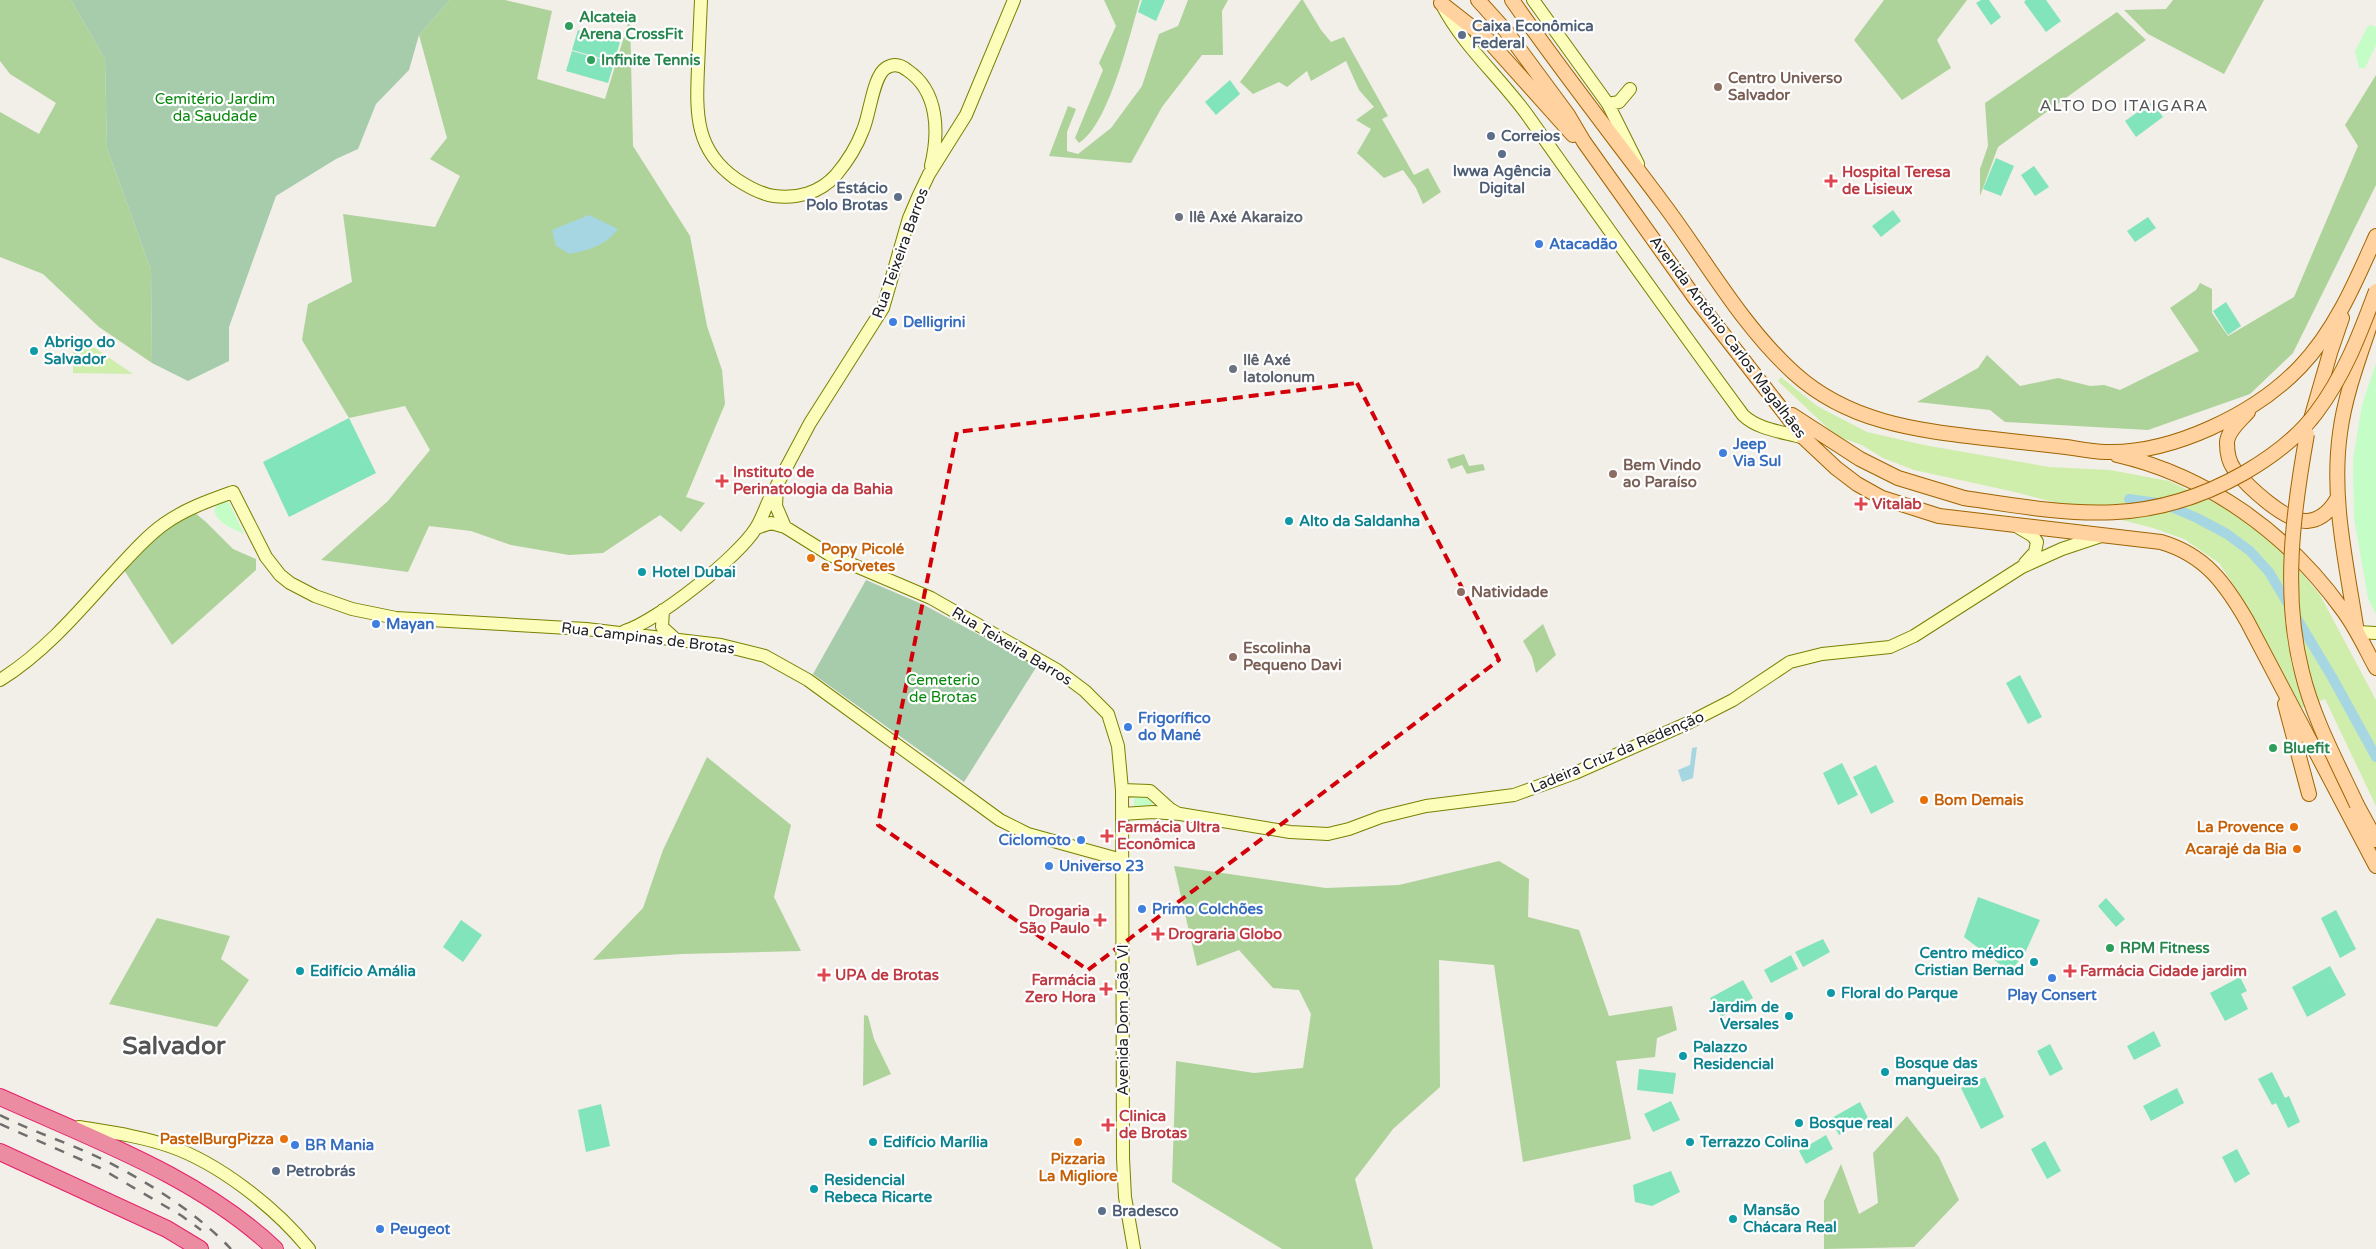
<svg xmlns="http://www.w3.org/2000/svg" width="2376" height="1249" font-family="'Varela Round',sans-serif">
  <rect width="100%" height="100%" fill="#f2eee8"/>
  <path fill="#cfeeac" d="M 73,343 L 95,348 L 133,374 L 73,373 Z
    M 1781,377 L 1817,406 L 1867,432 L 1924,445 L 2049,467 L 2110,470 L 2169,481 L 2222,506 L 2252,524 L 2280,547 L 2320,595 L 2376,700 L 2376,806 L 2325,699 L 2302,708 L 2237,590 L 2219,563 L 2184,539 L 2153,528 L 2015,492 L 1914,470 L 1883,458 L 1862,445 L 1836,436 L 1778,381 Z"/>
  <path fill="#add39a" d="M 0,0 L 71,0 L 105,59 L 107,148 L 151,270 L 152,363 L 99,327 L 43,274 L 0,257 L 0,112 L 39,134 L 56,103 L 10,74 L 0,61 Z
    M 450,0 L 505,0 L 552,11 L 537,79 L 605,99 L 630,17 L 633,146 L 690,236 L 707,326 L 722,370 L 725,404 L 686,497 L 705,503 L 681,532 L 660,515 L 603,553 L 569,555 L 511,545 L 471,531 L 429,526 L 408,572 L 321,560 L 388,501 L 430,450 L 405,406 L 349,418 L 302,340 L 308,304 L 352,282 L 343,214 L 435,227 L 460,176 L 430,159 L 447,138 L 419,35 Z
    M 1104,0 L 1140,0 C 1130,34 1109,125 1079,143 L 1075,138 L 1103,70 L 1099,63 L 1116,26 Z
    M 1188,0 L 1228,0 L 1222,11 L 1223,55 L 1202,55 L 1162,107 L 1131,163 L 1049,156 L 1068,106 L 1076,109 L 1067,132 L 1067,151 L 1078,154 L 1111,128 L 1142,86 L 1159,34 L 1178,26 Z
    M 1301,0 L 1303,0 L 1321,30 L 1331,42 L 1344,37 L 1388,116 L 1382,119 L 1414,175 L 1428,168 L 1441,192 L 1423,204 L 1416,188 L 1403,170 L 1384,178 L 1357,153 L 1371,129 L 1356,120 L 1374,107 L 1359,90 L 1346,61 L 1311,81 L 1307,71 L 1287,87 L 1279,82 L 1253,94 L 1240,82 Z
    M 1884,0 L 1967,0 L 1937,40 L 1951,68 L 1902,100 L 1854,40 Z
    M 2173,0 L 2264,0 L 2224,74 L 2148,34 L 2124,10 L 2166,9 Z
    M 2117,12 L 2146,40 L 1998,147 L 1980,196 L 1980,169 L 1988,146 L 1985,103 Z
    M 2376,75 L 2376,185 L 2293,353 L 2250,394 L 2148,430 L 2005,422 L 1990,410 L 1917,402 L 1978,368 L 1987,355 L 2020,386 L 2058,378 L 2090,386 L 2104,385 L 2120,390 L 2199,351 L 2170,308 L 2196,290 L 2200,283 L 2212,289 L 2212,313 L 2228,336 L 2294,297 L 2358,146 L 2345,125 Z
    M 1464,454 L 1469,466 L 1483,464 L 1485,470 L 1467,474 L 1462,465 L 1451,469 L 1447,459 Z
    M 194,512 L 206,522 L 233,549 L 256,559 L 256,570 L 172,645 L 124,570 L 161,531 Z
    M 1543,624 L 1556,655 L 1536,673 L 1532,657 L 1523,641 Z
    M 707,757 L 791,825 L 774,897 L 801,951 L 682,954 L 593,960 L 643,908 L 663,850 Z
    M 1499,861 L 1529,879 L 1528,917 L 1579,930 L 1609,1016 L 1672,1006 L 1677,1030 L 1657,1038 L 1655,1057 L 1616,1061 L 1631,1139 L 1523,1162 L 1494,965 L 1439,960 L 1440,1087 L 1393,1129 L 1355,1179 L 1373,1249 L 1282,1249 L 1172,1182 L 1176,1061 L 1254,1073 L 1303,1068 L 1311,1014 L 1299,990 L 1273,988 L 1239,950 L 1197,966 L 1174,866 L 1326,888 L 1399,885 Z
    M 157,918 L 230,936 L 221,959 L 249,980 L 217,1027 L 109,1004 Z
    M 864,1015 L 868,1016 L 874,1039 L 891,1074 L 863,1086 Z
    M 1907,1116 L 1939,1157 L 1959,1200 L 1914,1247 L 1824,1249 L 1824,1201 L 1841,1164 L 1859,1214 L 1878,1203 L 1873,1153 Z"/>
  <path fill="#a7ccab" d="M 71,0 L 450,0 L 419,35 L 409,70 L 376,104 L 358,149 L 336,159 L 276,196 L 229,327 L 229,361 L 188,381 L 152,363 L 151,270 L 107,148 L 105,59 Z
    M 866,580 L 924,605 L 1037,666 L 964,782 L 813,674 Z"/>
  <path fill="#c4fdc6" d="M 2371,25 L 2376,27 L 2376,45 L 2365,68 L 2359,68 L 2355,51 L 2368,26 Z
    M 2376,363 L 2376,614 L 2368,598 L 2354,518 L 2353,460 L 2362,405 Z
    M 223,501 L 229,503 L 244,534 C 232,528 218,524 214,510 L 218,503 Z
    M 1149,794 L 1154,800 L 1151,808 L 1134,809 L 1134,795 Z"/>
  <path fill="#82e4ba" d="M 1142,0 L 1165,0 L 1156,21 L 1138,12 Z
    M 1981,0 L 1989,0 L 2001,17 L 1991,25 L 1976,3 Z
    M 2026,0 L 2046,0 L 2061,21 L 2046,32 L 2024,2 Z
    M 578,30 L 620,42 L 614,62 L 572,50 Z
    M 572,51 L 614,63 L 608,83 L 566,71 Z
    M 1230,80 L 1240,94 L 1216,115 L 1205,102 Z
    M 2152,102 L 2163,117 L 2136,137 L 2125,121 Z
    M 1996,158 L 2014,166 L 2001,196 L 1983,189 Z
    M 2034,166 L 2049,187 L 2035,196 L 2021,175 Z
    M 1893,210 L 1901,221 L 1881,237 L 1872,226 Z
    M 2148,217 L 2156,228 L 2135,242 L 2127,231 Z
    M 2226,302 L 2241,326 L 2228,335 L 2213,311 Z
    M 349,418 L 376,473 L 289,517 L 263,462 Z
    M 2020,675 L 2042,717 L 2028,724 L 2006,683 Z
    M 1842,763 L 1858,795 L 1838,805 L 1823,773 Z
    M 1876,765 L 1894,802 L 1871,814 L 1853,777 Z
    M 1978,897 L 2040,920 L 2025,953 L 2010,972 L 1964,937 Z
    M 2106,898 L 2125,919 L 2116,927 L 2098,906 Z
    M 2336,910 L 2356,949 L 2340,958 L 2321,918 Z
    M 461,920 L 482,935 L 463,962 L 443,947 Z
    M 1823,939 L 1830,952 L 1803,967 L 1795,952 Z
    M 1791,955 L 1798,969 L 1771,983 L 1764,970 Z
    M 2330,966 L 2346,995 L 2307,1017 L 2292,987 Z
    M 2240,977 L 2247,991 L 2241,994 L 2248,1009 L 2225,1021 L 2210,993 Z
    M 1743,980 L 1753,998 L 1721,1017 L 1710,998 Z
    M 2154,1031 L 2161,1046 L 2134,1060 L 2127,1046 Z
    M 2050,1044 L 2063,1069 L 2050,1076 L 2037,1051 Z
    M 1639,1069 L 1676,1073 L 1673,1094 L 1637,1090 Z
    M 2272,1072 L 2285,1098 L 2289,1096 L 2300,1122 L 2288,1128 L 2276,1103 L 2272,1105 L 2258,1079 Z
    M 1985,1077 L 2004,1117 L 1981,1129 L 1961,1088 Z
    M 2177,1088 L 2184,1103 L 2151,1121 L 2143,1106 Z
    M 1671,1101 L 1680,1120 L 1653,1132 L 1644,1114 Z
    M 1860,1102 L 1868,1118 L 1839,1135 L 1830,1119 Z
    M 601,1104 L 610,1146 L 586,1152 L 578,1110 Z
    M 1826,1135 L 1833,1149 L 1806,1164 L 1799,1151 Z
    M 2045,1141 L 2061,1171 L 2047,1179 L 2031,1149 Z
    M 2237,1149 L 2250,1174 L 2235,1183 L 2222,1157 Z
    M 1671,1171 L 1680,1192 L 1652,1206 L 1635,1202 L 1633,1185 Z"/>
  <path fill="#a6d6e1" d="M 589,215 L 618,229 C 605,246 591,249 570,254 L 556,246 L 552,230 Z
    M 1697,747 L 1693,778 L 1682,782 L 1678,770 L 1690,765 L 1692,748 Z"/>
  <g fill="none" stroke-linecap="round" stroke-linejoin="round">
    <path stroke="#a6d6e1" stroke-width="10" d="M 2129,499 L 2164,504 L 2197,518 L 2227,534 L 2250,551 L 2269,572 L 2332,677 L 2376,757"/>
    <defs>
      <path id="secondary" d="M 701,0 C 700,23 699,45 698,68 C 696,114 695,150 736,179 C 748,187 760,194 774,196 C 797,199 820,193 836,175 C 847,162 857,146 863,130 C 870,114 873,76 886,68 C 894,63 901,65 907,70 C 939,91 939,133 931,166
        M 1533,0 L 1608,104 L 1638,164
        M 1442,5 C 1464,47 1500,77 1528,116 C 1599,216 1670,316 1743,415 C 1758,430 1785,432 1804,438
        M 1608,104 L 1619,102 L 1630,89
        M 2016,526 L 2033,536 L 2037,542 L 2035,552 L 2025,563
        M 785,527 L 776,506 L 777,485 L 810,423 L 883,308 L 909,218 L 918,197 L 929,174 L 966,115 L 1014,0
        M 756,528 L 771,523 L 785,527 L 830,555 L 931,598 L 1057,670 L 1085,691 L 1108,714 L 1118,746 L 1122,790 L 1123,1158 L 1125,1197 L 1134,1249
        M 663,610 L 662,627 L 674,638
        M 625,631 C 657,621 738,557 756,528 C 763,517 767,502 774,490
        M 2357,632 L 2376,633
        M 0,680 C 42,654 76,615 109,578 C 126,560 143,539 164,524 C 185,509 208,501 233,492 L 266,557 L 280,575 L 290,583 L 315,596 L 352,609 L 396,618 L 586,629 L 721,645 L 765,656 L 808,680 L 1000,820 L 1028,834 L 1122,860
        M 1122,790 L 1150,791 L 1170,809 L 1179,814
        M 1122,814 L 1153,812 L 1180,814 L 1290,832 L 1328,834 L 1349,829 L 1381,817 L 1426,806 L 1514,795 L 1575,773 L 1688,723 L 1733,700 L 1790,662 L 1822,654 L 1890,647 L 1914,636 L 2022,567 L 2062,549 L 2101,536
        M 79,1127 C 109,1132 140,1136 169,1146 C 219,1163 276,1208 309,1249"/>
      <path id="primary" d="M 1478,0 L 1506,31 L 1568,115 L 1584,142 L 1695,298 L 1804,438 L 1836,468 L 1857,484 L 1882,498 L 1939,516 L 2161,542 C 2205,555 2225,583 2247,621 L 2376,866
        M 1512,0 C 1560,69 1612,135 1662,202 C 1705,259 1741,325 1794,373 C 1848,422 1915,430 1984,438 C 2012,441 2039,444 2066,447 C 2079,449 2093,452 2106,452 C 2172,454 2255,414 2300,367 C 2335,331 2356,281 2376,236
        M 1441,3 L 1487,39 L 1573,135
        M 2248,412 C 2241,420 2227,431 2227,443 C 2227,451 2229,462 2234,469 C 2247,486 2285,522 2307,521 C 2321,520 2330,511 2337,499
        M 1792,415 L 1860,459 L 1898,478 L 1964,498
        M 2311,419 L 2330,353 L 2342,318
        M 2117,455 C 2208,476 2287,533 2342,609 C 2356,627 2365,648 2376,668
        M 2356,626 C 2346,562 2331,498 2340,433 C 2345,394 2360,356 2372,319
        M 2285,704 L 2309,794
        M 2357,805 L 2376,840"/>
      <path id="highway" d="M 0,1097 C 95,1140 199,1177 275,1249
        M 0,1152 L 167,1229 L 200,1249"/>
    </defs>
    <use href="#secondary" stroke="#788100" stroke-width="14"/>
    <use href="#primary" stroke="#9f6400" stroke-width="16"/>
    <use href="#highway" stroke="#e5206b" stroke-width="18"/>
    <use href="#secondary" stroke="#fcfdbb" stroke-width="12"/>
    <use href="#primary" stroke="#ffd2a0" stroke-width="14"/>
    <use href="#highway" stroke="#ec8ca2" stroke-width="16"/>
    <path stroke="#6f6f6f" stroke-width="2.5" stroke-dasharray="10 10" stroke-linecap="butt" d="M 0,1115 C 33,1132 69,1143 102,1159 C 148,1182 196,1212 231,1249
      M 0,1124 L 100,1168 L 182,1216 L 201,1230"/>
    <defs>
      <path id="primary-bridge" d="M 2307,434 C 2293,512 2282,594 2302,672 C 2313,718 2337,762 2357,805
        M 1964,498 C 2070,514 2146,529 2244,473 C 2270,458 2298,437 2316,413 C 2344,376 2360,334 2376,291"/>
    </defs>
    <use href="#primary-bridge" stroke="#9f6400" stroke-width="16" stroke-linecap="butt"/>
    <use href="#primary-bridge" stroke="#ffd2a0" stroke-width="14"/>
  </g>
  <path fill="none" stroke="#d30009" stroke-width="4" stroke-dasharray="10 6" stroke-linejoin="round" d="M 1357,383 L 1499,660 L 1088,970 L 878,825 L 957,432 Z"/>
  <g fill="#2e9e5b" stroke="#fff" stroke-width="2">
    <circle cx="569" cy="26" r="5"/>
    <circle cx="591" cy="60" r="5"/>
    <circle cx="2273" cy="748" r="5"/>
    <circle cx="2110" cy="948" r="5"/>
  </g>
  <g fill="#5c6f8a" stroke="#fff" stroke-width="2">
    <circle cx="1462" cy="35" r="5"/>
    <circle cx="1491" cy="136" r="5"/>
    <circle cx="1502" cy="154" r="5"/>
    <circle cx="898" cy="197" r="5"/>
    <circle cx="276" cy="1171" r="5"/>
    <circle cx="1102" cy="1211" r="5"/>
  </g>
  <g fill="#8d6e63" stroke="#fff" stroke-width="2">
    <circle cx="1718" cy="87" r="5"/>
    <circle cx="1613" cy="474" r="5"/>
    <circle cx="1461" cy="592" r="5"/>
    <circle cx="1233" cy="657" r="5"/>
  </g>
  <g fill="#e0444e" stroke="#fff" stroke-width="2">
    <path d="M1828.5 173.5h5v5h5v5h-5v5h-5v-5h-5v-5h5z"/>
    <path d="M719.5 473.5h5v5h5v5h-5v5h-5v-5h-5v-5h5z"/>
    <path d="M1858.5 496.5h5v5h5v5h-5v5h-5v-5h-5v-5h5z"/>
    <path d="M1104.5 828.5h5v5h5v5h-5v5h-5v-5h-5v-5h5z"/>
    <path d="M1097.5 912.5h5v5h5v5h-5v5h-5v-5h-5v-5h5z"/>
    <path d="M1155.5 926.5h5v5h5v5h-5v5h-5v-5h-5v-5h5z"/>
    <path d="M2067.5 963.5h5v5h5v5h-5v5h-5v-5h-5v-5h5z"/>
    <path d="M821.5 967.5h5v5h5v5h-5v5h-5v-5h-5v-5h5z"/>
    <path d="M1103.5 981.5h5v5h5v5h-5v5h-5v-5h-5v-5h5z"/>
    <path d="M1105.5 1117.5h5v5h5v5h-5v5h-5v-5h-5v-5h5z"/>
  </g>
  <g fill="#6b7280" stroke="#fff" stroke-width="2">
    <circle cx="1179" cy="217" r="5"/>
    <circle cx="1233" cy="369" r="5"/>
  </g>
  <g fill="#3f7fe0" stroke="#fff" stroke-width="2">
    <circle cx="1539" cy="244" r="5"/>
    <circle cx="893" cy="322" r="5"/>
    <circle cx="1723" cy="453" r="5"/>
    <circle cx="376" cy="624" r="5"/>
    <circle cx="1128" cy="727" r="5"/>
    <circle cx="1081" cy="840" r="5"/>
    <circle cx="1049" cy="866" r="5"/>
    <circle cx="1142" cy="909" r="5"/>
    <circle cx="2052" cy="978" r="5"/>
    <circle cx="295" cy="1145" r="5"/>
    <circle cx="380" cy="1229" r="5"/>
  </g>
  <g fill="#0f9aa8" stroke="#fff" stroke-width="2">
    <circle cx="34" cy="351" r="5"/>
    <circle cx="1289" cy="521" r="5"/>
    <circle cx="642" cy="572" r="5"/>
    <circle cx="2034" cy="962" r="5"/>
    <circle cx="300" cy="971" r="5"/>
    <circle cx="1831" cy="993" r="5"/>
    <circle cx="1789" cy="1016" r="5"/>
    <circle cx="1683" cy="1056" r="5"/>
    <circle cx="1885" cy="1072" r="5"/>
    <circle cx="1799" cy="1123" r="5"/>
    <circle cx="873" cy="1142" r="5"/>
    <circle cx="1690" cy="1142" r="5"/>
    <circle cx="814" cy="1189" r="5"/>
    <circle cx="1733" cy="1219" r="5"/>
  </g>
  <g fill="#e8710a" stroke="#fff" stroke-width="2">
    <circle cx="811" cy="558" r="5"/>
    <circle cx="1924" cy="800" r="5"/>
    <circle cx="2294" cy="827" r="5"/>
    <circle cx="2297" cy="849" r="5"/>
    <circle cx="284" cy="1139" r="5"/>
    <circle cx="1078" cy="1142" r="5"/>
  </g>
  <g text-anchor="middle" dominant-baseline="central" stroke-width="4.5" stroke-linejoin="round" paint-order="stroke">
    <g font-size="15" font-weight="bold" fill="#27864d" stroke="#fff" text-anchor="start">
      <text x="579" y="17">Alcateia<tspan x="579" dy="17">Arena CrossFit</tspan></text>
      <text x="601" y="60">Infinite Tennis</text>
      <text x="2283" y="748">Bluefit</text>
      <text x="2120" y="948">RPM Fitness</text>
    </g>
    <g font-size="15" font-weight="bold" fill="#4e5e75" stroke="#fff" text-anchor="start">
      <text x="1472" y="26">Caixa Econômica<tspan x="1472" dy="17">Federal</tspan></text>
      <text x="1501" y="136">Correios</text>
      <text x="1502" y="171" text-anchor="middle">Iwwa Agência<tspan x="1502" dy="17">Digital</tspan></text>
      <text x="888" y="188" text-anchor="end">Estácio<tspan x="888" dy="17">Polo Brotas</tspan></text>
      <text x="286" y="1171">Petrobrás</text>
      <text x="1112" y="1211">Bradesco</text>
    </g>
    <g font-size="15" font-weight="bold" fill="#785e54" stroke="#fff" text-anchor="start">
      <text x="1728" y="78">Centro Universo<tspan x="1728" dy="17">Salvador</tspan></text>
      <text x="1623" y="465">Bem Vindo<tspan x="1623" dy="17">ao Paraíso</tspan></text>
      <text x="1471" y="592">Natividade</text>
      <text x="1243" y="648">Escolinha<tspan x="1243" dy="17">Pequeno Davi</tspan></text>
    </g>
    <g font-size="15" fill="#06890b" stroke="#fff">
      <text x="215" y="99">Cemitério Jardim<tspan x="215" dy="17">da Saudade</tspan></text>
      <text x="943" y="680">Cemeterio<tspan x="943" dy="17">de Brotas</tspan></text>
    </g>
    <g font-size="15" font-weight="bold" fill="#be3a42" stroke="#fff" text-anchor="start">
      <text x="1842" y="172">Hospital Teresa<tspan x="1842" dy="17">de Lisieux</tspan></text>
      <text x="733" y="472">Instituto de<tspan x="733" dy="17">Perinatologia da Bahia</tspan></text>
      <text x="1872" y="504">Vitalab</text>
      <text x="1117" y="827">Farmácia Ultra<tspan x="1117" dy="17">Econômica</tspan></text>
      <text x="1090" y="911" text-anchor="end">Drogaria<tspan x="1090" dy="17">São Paulo</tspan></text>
      <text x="1168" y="934">Drograria Globo</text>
      <text x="2080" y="971">Farmácia Cidade jardim</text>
      <text x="835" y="975">UPA de Brotas</text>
      <text x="1096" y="980" text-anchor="end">Farmácia<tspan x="1096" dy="17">Zero Hora</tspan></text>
      <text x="1119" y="1116">Clinica<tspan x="1119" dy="17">de Brotas</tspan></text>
    </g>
    <g font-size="15" font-weight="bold" fill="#5b616d" stroke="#fff" text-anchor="start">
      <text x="1189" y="217">Ilê Axé Akaraizo</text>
      <text x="1243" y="360">Ilê Axé<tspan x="1243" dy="17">Iatolonum</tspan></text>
    </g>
    <g font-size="15" font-weight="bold" fill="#366cbe" stroke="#fff" text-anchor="start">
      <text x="1549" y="244">Atacadão</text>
      <text x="903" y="322">Delligrini</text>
      <text x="1733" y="444">Jeep<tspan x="1733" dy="17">Via Sul</tspan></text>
      <text x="386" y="624">Mayan</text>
      <text x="1138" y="718">Frigorífico<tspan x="1138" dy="17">do Mané</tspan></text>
      <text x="1071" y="840" text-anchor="end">Ciclomoto</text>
      <text x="1059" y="866">Universo 23</text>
      <text x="1152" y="909">Primo Colchões</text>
      <text x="2052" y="995" text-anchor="middle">Play Consert</text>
      <text x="305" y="1145">BR Mania</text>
      <text x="390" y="1229">Peugeot</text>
    </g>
    <g font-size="15" fill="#212121" stroke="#fff">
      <text transform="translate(900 253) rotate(-70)">Rua Teixeira Barros</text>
      <text transform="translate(1728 337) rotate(53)">Avenida Antônio Carlos Magalhães</text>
      <text transform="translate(648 638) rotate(7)">Rua Campinas de Brotas</text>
      <text transform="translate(1012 646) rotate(31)">Rua Teixeira Barros</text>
      <text transform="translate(1617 752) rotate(-23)">Ladeira Cruz da Redenção</text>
      <text transform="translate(1123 1020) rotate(-90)">Avenida Dom João VI</text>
    </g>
    <g font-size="15" font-weight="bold" fill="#0d838f" stroke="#fff" text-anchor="start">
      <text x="44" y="342">Abrigo do<tspan x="44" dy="17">Salvador</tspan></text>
      <text x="1299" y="521">Alto da Saldanha</text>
      <text x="652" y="572">Hotel Dubai</text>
      <text x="2024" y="953" text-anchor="end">Centro médico<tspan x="2024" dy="17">Cristian Bernad</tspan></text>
      <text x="310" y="971">Edifício Amália</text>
      <text x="1841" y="993">Floral do Parque</text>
      <text x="1779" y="1007" text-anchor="end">Jardim de<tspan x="1779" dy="17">Versales</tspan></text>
      <text x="1693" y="1047">Palazzo<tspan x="1693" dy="17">Residencial</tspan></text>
      <text x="1895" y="1063">Bosque das<tspan x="1895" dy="17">mangueiras</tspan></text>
      <text x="1809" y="1123">Bosque real</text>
      <text x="883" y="1142">Edifício Marília</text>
      <text x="1700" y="1142">Terrazzo Colina</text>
      <text x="824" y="1180">Residencial<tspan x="824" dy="17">Rebeca Ricarte</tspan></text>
      <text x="1743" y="1210">Mansão<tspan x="1743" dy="17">Chácara Real</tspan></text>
    </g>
    <g font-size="15" font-weight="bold" fill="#c56008" stroke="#fff" text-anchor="end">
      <text x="821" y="549" text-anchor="start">Popy Picolé<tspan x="821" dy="17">e Sorvetes</tspan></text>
      <text x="1934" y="800" text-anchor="start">Bom Demais</text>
      <text x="2284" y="827">La Provence</text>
      <text x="2287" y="849">Acarajé da Bia</text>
      <text x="274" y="1139">PastelBurgPizza</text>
      <text x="1078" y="1159" text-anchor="middle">Pizzaria<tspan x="1078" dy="17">La Migliore</tspan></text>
    </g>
    <g font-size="16" letter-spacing="1" fill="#545454" stroke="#fff">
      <text x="2124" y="106">ALTO DO ITAIGARA</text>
    </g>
    <g font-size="25" font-weight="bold" fill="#545454" stroke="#fff">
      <text x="174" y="1046">Salvador</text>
    </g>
  </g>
</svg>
